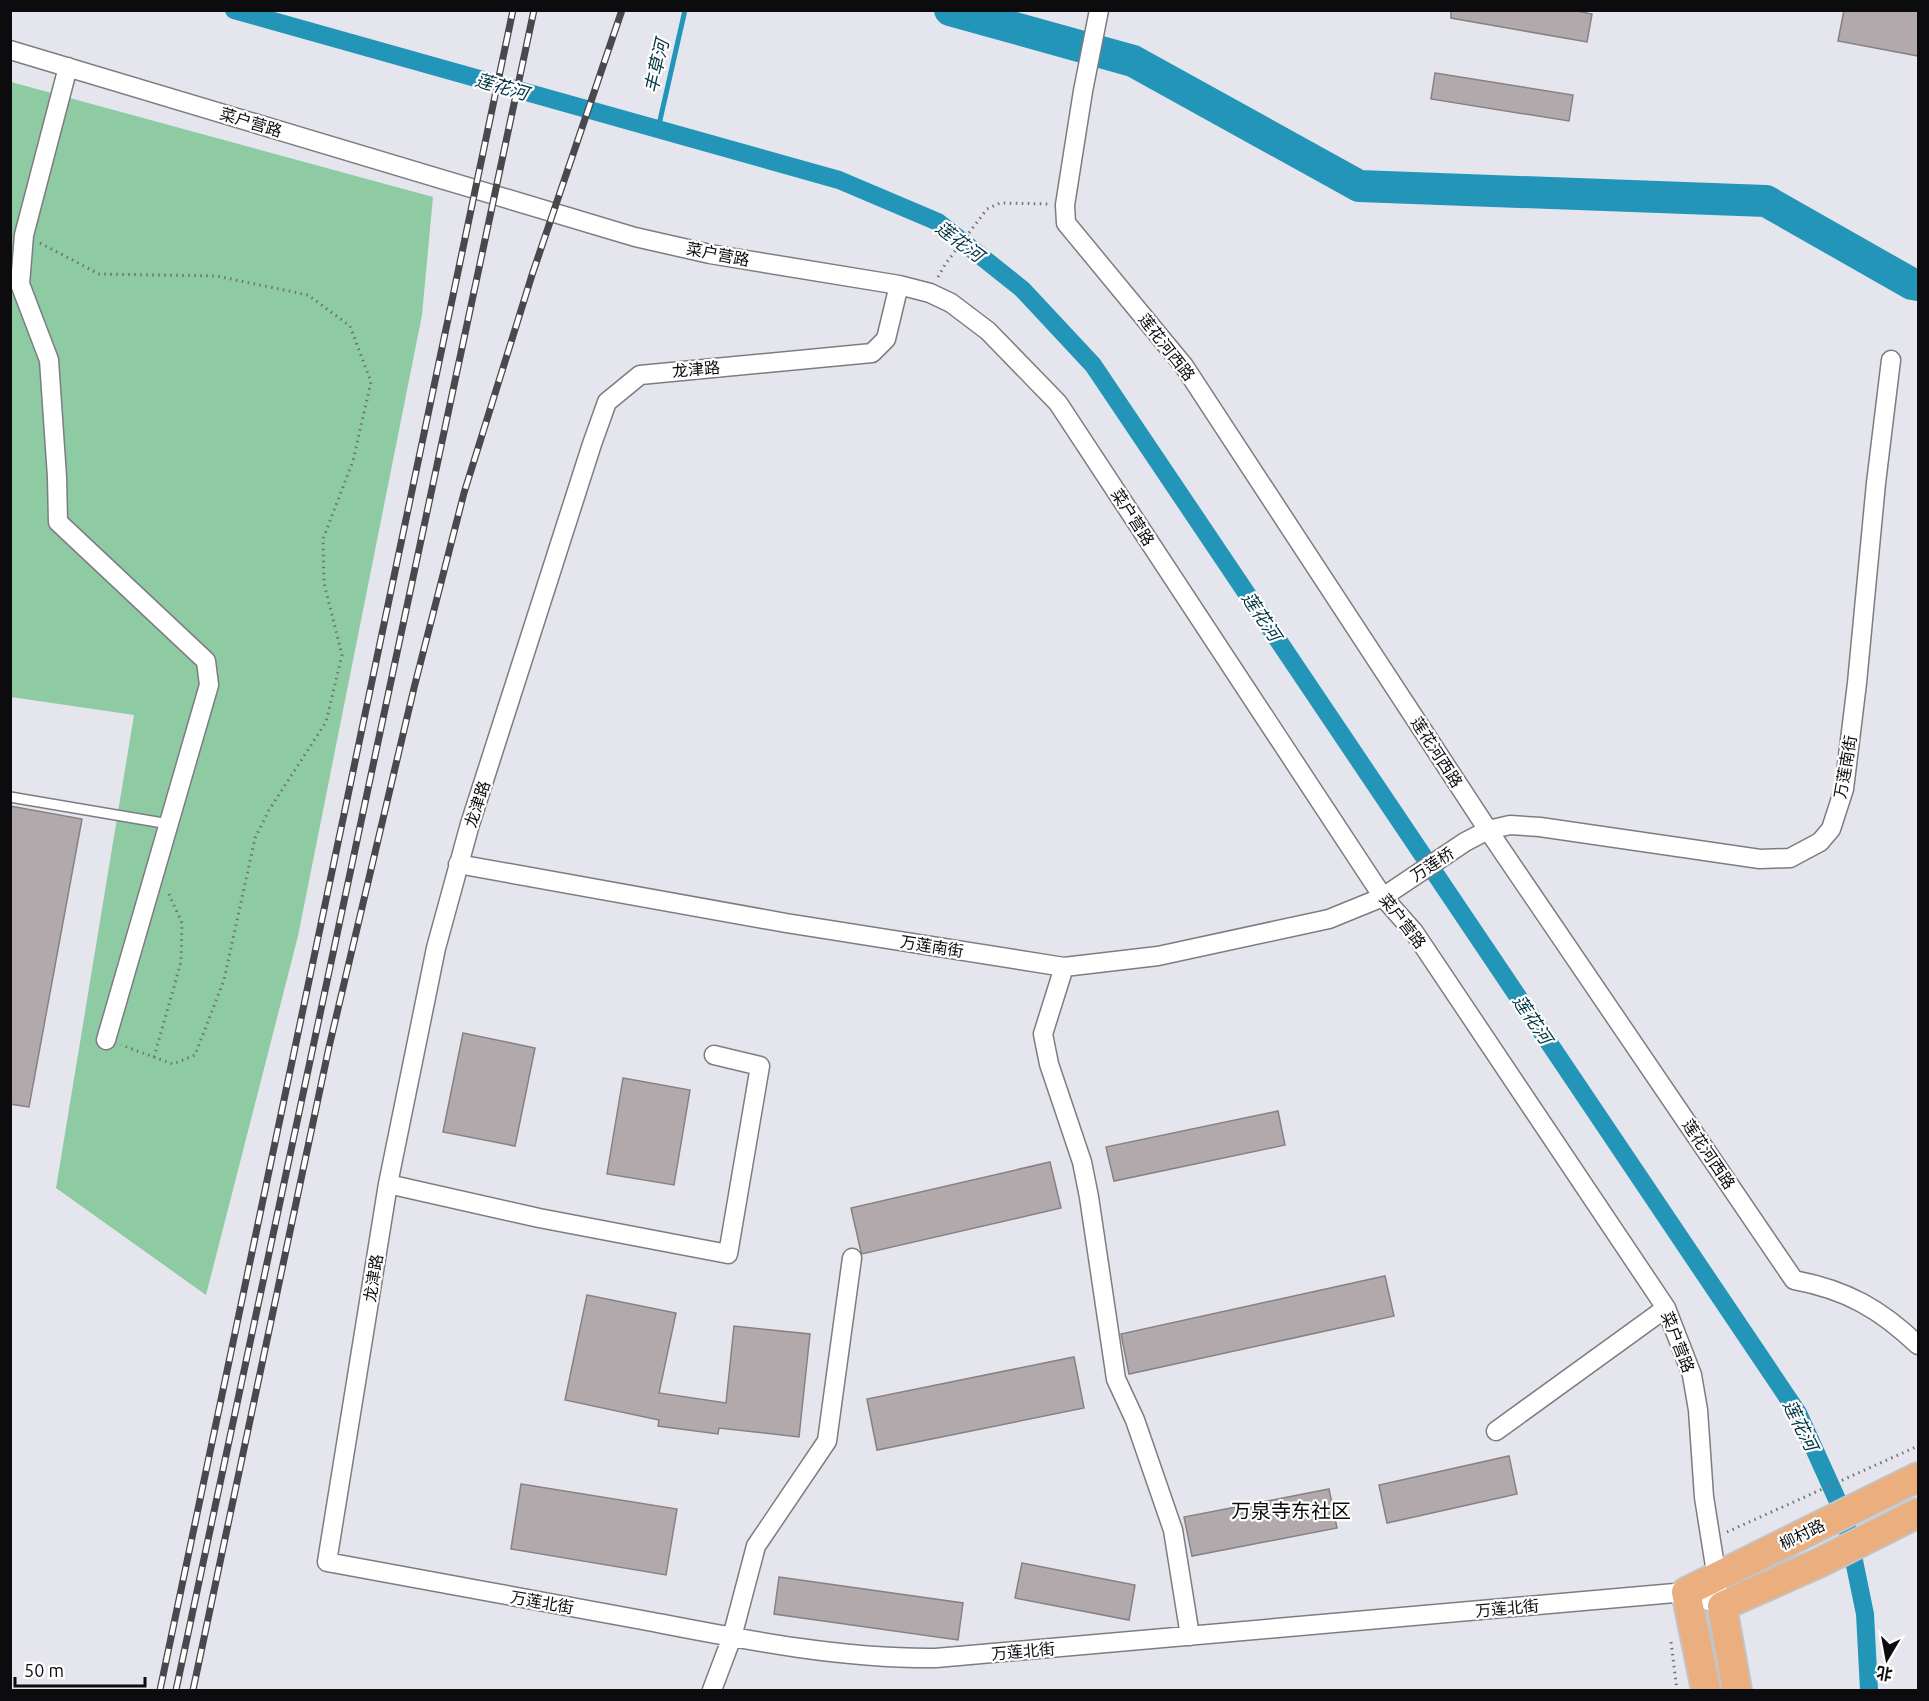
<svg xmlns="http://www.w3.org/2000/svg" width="1929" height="1701" font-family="Ubuntu,'Noto Sans SC',sans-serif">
  <rect width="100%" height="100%" fill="#e5e5ed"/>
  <path fill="#8ecba3" d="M 11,82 L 433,197 L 422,315 L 298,936 L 206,1295 L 56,1188 L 134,715 L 11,697 Z"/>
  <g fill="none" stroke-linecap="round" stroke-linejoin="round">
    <path stroke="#2395b9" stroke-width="5" d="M 658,129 L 685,10"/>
    <path stroke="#2395b9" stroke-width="18" d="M 234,10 L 839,180 L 938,222 L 1022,289 L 1093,365 L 1798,1413 L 1845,1517 L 1865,1614 L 1869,1690"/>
    <path stroke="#2395b9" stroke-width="32" d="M 950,10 L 1133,61 L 1359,186 L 1766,201 L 1912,284 L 1918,285"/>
  </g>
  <path fill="#b1a9ac" stroke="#888083" stroke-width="1.5" d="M 1451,10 L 1572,10 L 1592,14 L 1587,42 L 1451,18 Z
    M 1844,10 L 1918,10 L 1918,56 L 1838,41 Z
    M 1435,73 L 1573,95 L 1569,121 L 1431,99 Z
    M 10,806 L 82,819 L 29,1107 L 10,1104 Z
    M 463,1033 L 535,1048 L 515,1146 L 443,1132 Z
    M 623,1078 L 690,1090 L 674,1185 L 607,1174 Z
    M 1278,1111 L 1285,1145 L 1114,1181 L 1106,1147 Z
    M 1050,1162 L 1061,1208 L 862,1254 L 861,1252 L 851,1208 Z
    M 1385,1276 L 1394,1316 L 1129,1374 L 1121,1334 Z
    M 587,1295 L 676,1313 L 659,1393 L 726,1403 L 734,1326 L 810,1334 L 799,1437 L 719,1428 L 718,1434 L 658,1426 L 659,1420 L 565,1400 Z
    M 1074,1357 L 1084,1408 L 877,1450 L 867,1399 Z
    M 1509,1456 L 1517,1494 L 1387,1523 L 1379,1485 Z
    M 521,1484 L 677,1509 L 666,1575 L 511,1549 Z
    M 1329,1489 L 1337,1528 L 1192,1556 L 1184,1517 Z
    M 1022,1563 L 1135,1585 L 1129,1620 L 1015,1598 Z
    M 779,1577 L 963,1603 L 958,1640 L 774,1614 Z"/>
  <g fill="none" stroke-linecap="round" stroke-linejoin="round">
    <defs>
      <path id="lane" d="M 10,797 L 169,824"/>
      <path id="street" d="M 1099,10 L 1083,91 L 1065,205 L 1066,223 L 1184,366 L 1488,830 L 1794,1280 C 1847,1290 1880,1309 1918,1345
        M 10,50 L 635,237 L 710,254 L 899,285 L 930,293 L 951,303 L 988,331 L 1058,403 L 1383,897 L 1414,932 L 1666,1308 L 1692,1375 L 1698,1410 L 1704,1497 L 1718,1585
        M 68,67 L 24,235 L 20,284 L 49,360 L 57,477 L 58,522 L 206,661 L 209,685 L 106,1040
        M 899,285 L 886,339 L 872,353 L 640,375 L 607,402 L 592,444 L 470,824 L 436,948 L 388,1184 L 327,1562 C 436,1582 544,1602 653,1622 C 746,1640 841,1659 936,1658 L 1686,1592 L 1722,1606
        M 458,864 L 786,923 L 1064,967 L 1158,956 L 1329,919 L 1383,897 L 1465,842 L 1488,830 L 1510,825 L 1540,827 L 1760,859 L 1790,858 L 1820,842 L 1831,829 L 1844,789 L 1857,683 L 1876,483 L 1891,360
        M 1064,967 L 1043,1034 L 1049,1064 L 1082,1162 L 1089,1197 L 1116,1379 L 1135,1420 L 1173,1530 L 1190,1636
        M 388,1184 L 539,1218 L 728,1254 L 760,1066 L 714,1055
        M 1496,1431 L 1666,1308
        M 712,1690 L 732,1637 L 756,1546 L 827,1441 L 852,1258"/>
      <path id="primary" d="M 1706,1690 L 1686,1592 L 1918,1477
        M 1737,1690 L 1722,1606 L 1821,1562 L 1918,1513"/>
    </defs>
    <use href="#lane" stroke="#7c7c83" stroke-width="12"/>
    <use href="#street" stroke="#7c7c83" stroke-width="21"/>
    <use href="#primary" stroke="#c5c4c5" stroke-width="32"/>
    <path stroke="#727176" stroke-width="3" stroke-dasharray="1.5 4.5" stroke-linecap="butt" d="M 40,243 L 99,274 L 217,276 L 308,295 L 350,326 L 371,382 L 353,461 L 323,539 L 324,583 L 342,655 L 326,722 L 269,810 L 255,838 L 224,980 L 195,1055 L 173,1064 L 121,1045
      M 938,277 L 946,263 L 987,209 L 1000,203 L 1048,204
      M 154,1057 L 181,962 L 182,923 L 168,892
      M 1727,1532 L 1918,1446
      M 1671,1642 L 1677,1690"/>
    <use href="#lane" stroke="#fff" stroke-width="9"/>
    <use href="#street" stroke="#fff" stroke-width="18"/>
    <use href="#primary" stroke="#eaae7f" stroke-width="28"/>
    <defs>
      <path id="rail" d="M 160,1690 L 513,10
        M 176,1690 L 534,10
        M 193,1690 L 329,1047 L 414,688 L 464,493 L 532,275 L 622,10"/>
    </defs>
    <use href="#rail" stroke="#49484d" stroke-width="7"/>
    <use href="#rail" stroke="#fff" stroke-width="4.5" stroke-dasharray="14" stroke-linecap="butt"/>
  </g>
  <g text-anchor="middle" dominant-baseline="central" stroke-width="4.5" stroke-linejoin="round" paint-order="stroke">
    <g font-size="16" fill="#0c0b0e" stroke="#fff">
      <text transform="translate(251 122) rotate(17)">菜户营路</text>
      <text transform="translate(718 254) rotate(11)">菜户营路</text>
      <text transform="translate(1167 347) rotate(52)">莲花河西路</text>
      <text transform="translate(696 369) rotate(-5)">龙津路</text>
      <text transform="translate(1133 517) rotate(57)">菜户营路</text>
      <text transform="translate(1437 752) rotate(57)">莲花河西路</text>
      <text transform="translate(1845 767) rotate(-80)">万莲南街</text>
      <text transform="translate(477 804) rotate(-72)">龙津路</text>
      <text transform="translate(1432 864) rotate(-33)">万莲桥</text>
      <text transform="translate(1403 921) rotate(52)">菜户营路</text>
      <text transform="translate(932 946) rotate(9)">万莲南街</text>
      <text transform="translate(1709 1154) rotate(56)">莲花河西路</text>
      <text transform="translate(373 1278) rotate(-81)">龙津路</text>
      <text transform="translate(1678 1342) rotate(69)">菜户营路</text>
      <text transform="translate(1802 1534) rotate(-26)">柳村路</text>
      <text transform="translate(542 1602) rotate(10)">万莲北街</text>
      <text transform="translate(1507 1608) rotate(-5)">万莲北街</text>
      <text transform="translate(1023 1651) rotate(-5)">万莲北街</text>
    </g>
    <g font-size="18" font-style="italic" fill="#023443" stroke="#fff">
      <text transform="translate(656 66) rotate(-77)">丰草河</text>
      <text transform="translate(502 86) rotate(16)">莲花河</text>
      <text transform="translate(960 241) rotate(37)">莲花河</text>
      <text transform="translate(1262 616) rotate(56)">莲花河</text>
      <text transform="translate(1533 1019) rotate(56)">莲花河</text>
      <text transform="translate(1801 1425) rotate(63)">莲花河</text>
    </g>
    <g font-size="20" fill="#0c0b0e" stroke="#fff">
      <text x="1291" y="1510">万泉寺东社区</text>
    </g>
  </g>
  <rect width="1929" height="1701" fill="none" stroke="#0c0b0e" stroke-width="24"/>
  <g transform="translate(1887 1659) rotate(190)" stroke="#ffffff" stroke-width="4.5" paint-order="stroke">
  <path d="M0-4.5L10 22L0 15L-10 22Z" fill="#0c0b0e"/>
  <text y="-9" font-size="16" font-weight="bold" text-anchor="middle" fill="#0c0b0e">北</text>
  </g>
  <path d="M15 1677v9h130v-9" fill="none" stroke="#0c0b0e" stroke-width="3"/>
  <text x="24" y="1677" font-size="18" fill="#0c0b0e" stroke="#ffffff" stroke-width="4.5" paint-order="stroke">50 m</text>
</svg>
